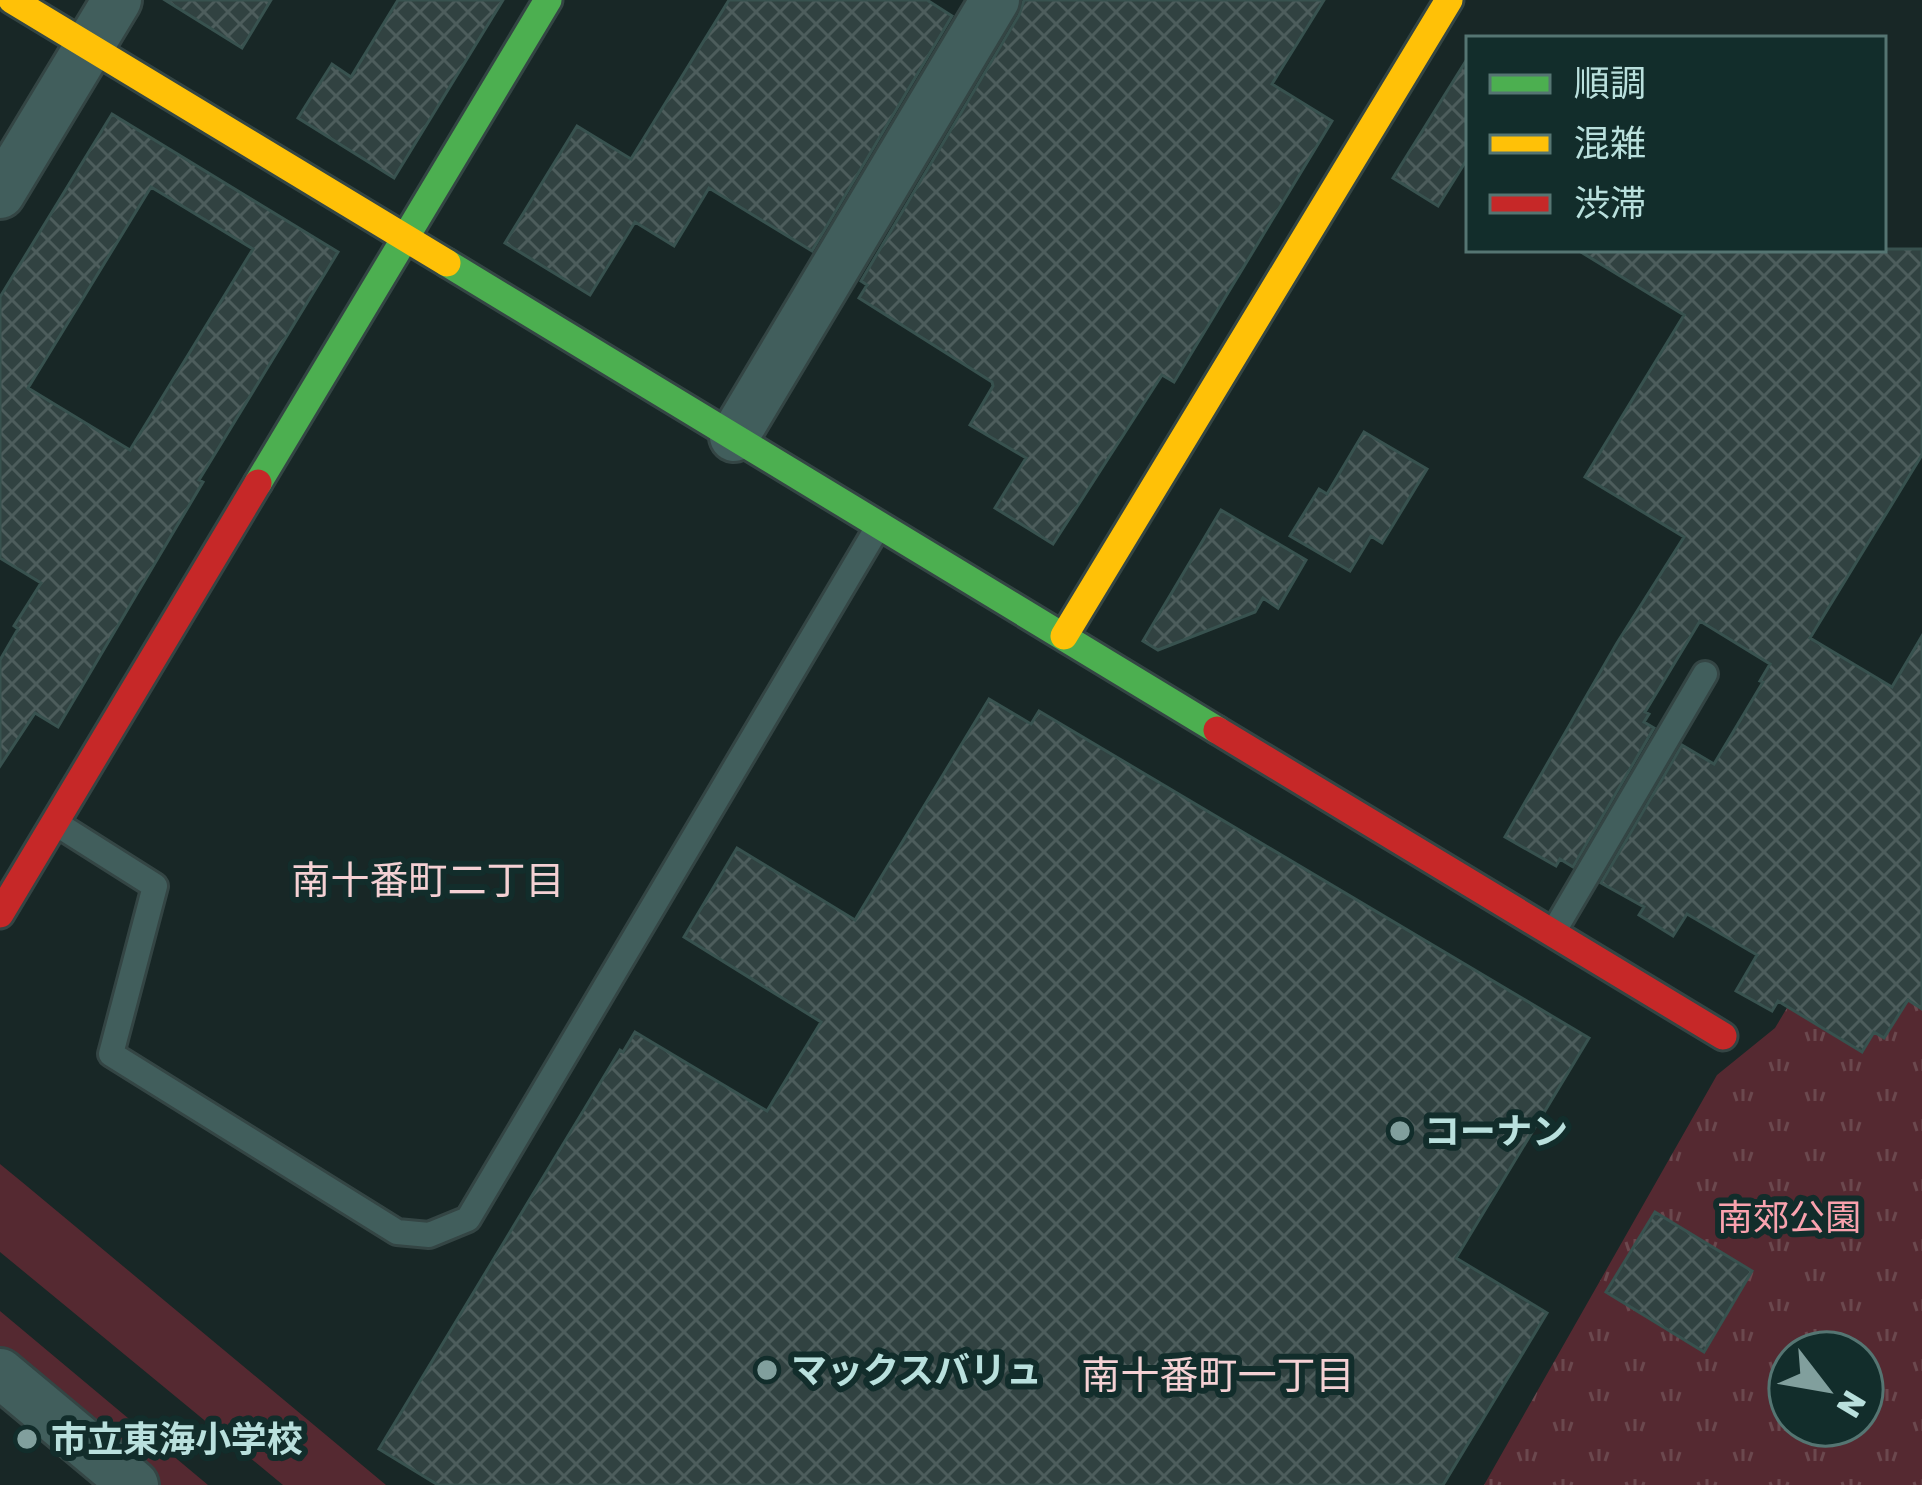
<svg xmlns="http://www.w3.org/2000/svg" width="1922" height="1485" font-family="Rubik,'Noto Sans JP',sans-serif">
  <defs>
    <pattern id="park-tufts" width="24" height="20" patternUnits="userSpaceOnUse" patternTransform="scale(3)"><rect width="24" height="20" fill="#552931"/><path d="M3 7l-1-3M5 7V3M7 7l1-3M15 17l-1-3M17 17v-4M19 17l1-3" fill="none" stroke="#6b484e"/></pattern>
    <pattern id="building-cross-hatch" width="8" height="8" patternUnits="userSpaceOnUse" patternTransform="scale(3)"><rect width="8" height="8" fill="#314241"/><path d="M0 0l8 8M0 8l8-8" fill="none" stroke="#4d5d5c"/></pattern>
  </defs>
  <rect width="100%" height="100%" fill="#182726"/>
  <path fill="#552931" d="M 0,1164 L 22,1182 L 386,1485 L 283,1485 L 0,1252 Z
    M 0,1311 L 208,1485 L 160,1485 L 0,1353 Z"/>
  <path fill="url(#park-tufts)" fill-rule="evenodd" d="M 1922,782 L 1922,1485 L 1484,1485 L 1717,1075 L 1775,1028 ZM 1790,1353 L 1862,1353 L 1862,1425 L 1790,1425 Z"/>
  <path fill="url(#building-cross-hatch)" stroke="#38524f" stroke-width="3" fill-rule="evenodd" d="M 165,0 L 271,0 L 242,48 Z
    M 398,0 L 503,0 L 394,178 L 298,118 L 332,64 L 351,77 Z
    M 729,0 L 927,0 L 952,16 L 812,251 L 709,188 L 674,246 L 635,222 L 590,295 L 505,243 L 577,126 L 631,159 Z
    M 1024,0 L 1324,0 L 1272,84 L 1332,121 L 1174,382 L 1162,375 L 1053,544 L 995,508 L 1026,458 L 970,425 L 993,386 L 992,382 L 859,298 L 867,285 L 861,281 L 1019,15 Z
    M 1469,56 L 1469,156 L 1438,206 L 1393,178 Z
    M 112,114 L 338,252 L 199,480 L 203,482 L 58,727 L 35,713 L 0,766 L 0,660 L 18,629 L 14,626 L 41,583 L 0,558 L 0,297 ZM 151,187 L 253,249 L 130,450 L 28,388 Z
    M 1576,249 L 1922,249 L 1922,455 L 1810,638 L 1892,687 L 1922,636 L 1922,1009 L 1908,1000 L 1884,1038 L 1874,1032 L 1862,1052 L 1778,1001 L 1772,1011 L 1736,991 L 1757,955 L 1687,914 L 1673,936 L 1639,915 L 1644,907 L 1601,883 L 1682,745 L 1714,764 L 1763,682 L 1760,681 L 1770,664 L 1700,621 L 1645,712 L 1649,714 L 1644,722 L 1654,728 L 1573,867 L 1560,859 L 1556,866 L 1505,837 L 1617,643 L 1684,537 L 1585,477 L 1684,315 Z
    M 1364,432 L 1427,469 L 1382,543 L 1371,536 L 1350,571 L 1290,536 L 1319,489 L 1327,494 Z
    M 1221,510 L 1306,560 L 1278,608 L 1263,598 L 1255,612 L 1158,650 L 1143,641 Z
    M 989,699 L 1031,724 L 1039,711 L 1589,1038 L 1456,1258 L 1547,1313 L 1443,1485 L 438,1485 L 379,1449 L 620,1050 L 623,1052 L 635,1032 L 767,1111 L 821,1022 L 684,937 L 737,848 L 855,920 Z
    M 1655,1212 L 1752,1271 L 1704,1352 L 1606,1292 Z"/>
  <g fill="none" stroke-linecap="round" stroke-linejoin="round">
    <defs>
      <path id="lane" d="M 57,824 L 155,886 L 111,1054 L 397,1232 L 429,1235 L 468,1219 L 879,525
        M 1554,931 L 1705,674"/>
      <path id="street" d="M 0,194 L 117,0
        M 734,437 L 995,0
        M 0,1373 L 134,1485"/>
      <path id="fast" d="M 447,263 L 1217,730
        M 258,483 L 548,0"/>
      <path id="slow" d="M 12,0 L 447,263
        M 1064,636 L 1449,0"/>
      <path id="jam" d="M 1217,730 L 1723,1036
        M 0,914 L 258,483"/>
    </defs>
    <use href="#lane" stroke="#344544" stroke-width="30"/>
    <use href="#street" stroke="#344544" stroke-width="54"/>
    <use href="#fast" stroke="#344544" stroke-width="33"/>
    <use href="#slow" stroke="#344544" stroke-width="33"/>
    <use href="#jam" stroke="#344544" stroke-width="33"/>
    <use href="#lane" stroke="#415e5c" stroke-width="24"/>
    <use href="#street" stroke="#415e5c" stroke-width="48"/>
    <use href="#fast" stroke="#4caf50" stroke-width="27"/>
    <use href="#slow" stroke="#ffc107" stroke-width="27"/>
    <use href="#jam" stroke="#c62828" stroke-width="27"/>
  </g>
  <g fill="#819f9d" stroke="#122d2b" stroke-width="4.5">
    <circle cx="1400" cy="1131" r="12"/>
    <circle cx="767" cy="1370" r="12"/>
    <circle cx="27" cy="1439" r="12"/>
  </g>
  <g text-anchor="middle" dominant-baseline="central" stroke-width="12" stroke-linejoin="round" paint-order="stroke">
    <g font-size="36" font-weight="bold" fill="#b9e0dd" stroke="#122d2b" text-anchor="start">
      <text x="1424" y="1131">コーナン</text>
      <text x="791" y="1370">マックスバリュ</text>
      <text x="51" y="1439">市立東海小学校</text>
    </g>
    <g font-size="36" fill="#f9a2ae" stroke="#122d2b">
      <text x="1789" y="1217">南郊公園</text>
    </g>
    <g font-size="39" fill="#f4d1d4" stroke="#122d2b">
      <text x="428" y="881">南十番町二丁目</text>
      <text x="1218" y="1376">南十番町一丁目</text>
    </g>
  </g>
  <rect x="1466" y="36" width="420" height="216" fill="#122d2b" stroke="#557572" stroke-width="3"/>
  <rect x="1490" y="75" width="60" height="18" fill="#4caf50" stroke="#557572" stroke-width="3"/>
  <text x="1574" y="96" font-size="36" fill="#b9e0dd">順調</text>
  <rect x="1490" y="135" width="60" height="18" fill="#ffc107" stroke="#557572" stroke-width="3"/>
  <text x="1574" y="156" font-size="36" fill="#b9e0dd">混雑</text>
  <rect x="1490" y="195" width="60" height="18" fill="#c62828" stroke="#557572" stroke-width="3"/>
  <text x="1574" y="216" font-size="36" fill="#b9e0dd">渋滞</text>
  <g transform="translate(1826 1389) rotate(121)"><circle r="57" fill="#122d2b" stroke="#557572" stroke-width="3"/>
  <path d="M0-9L21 45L0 30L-21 45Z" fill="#819f9d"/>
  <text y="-18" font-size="33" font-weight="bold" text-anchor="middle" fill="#b9e0dd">N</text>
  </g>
</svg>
